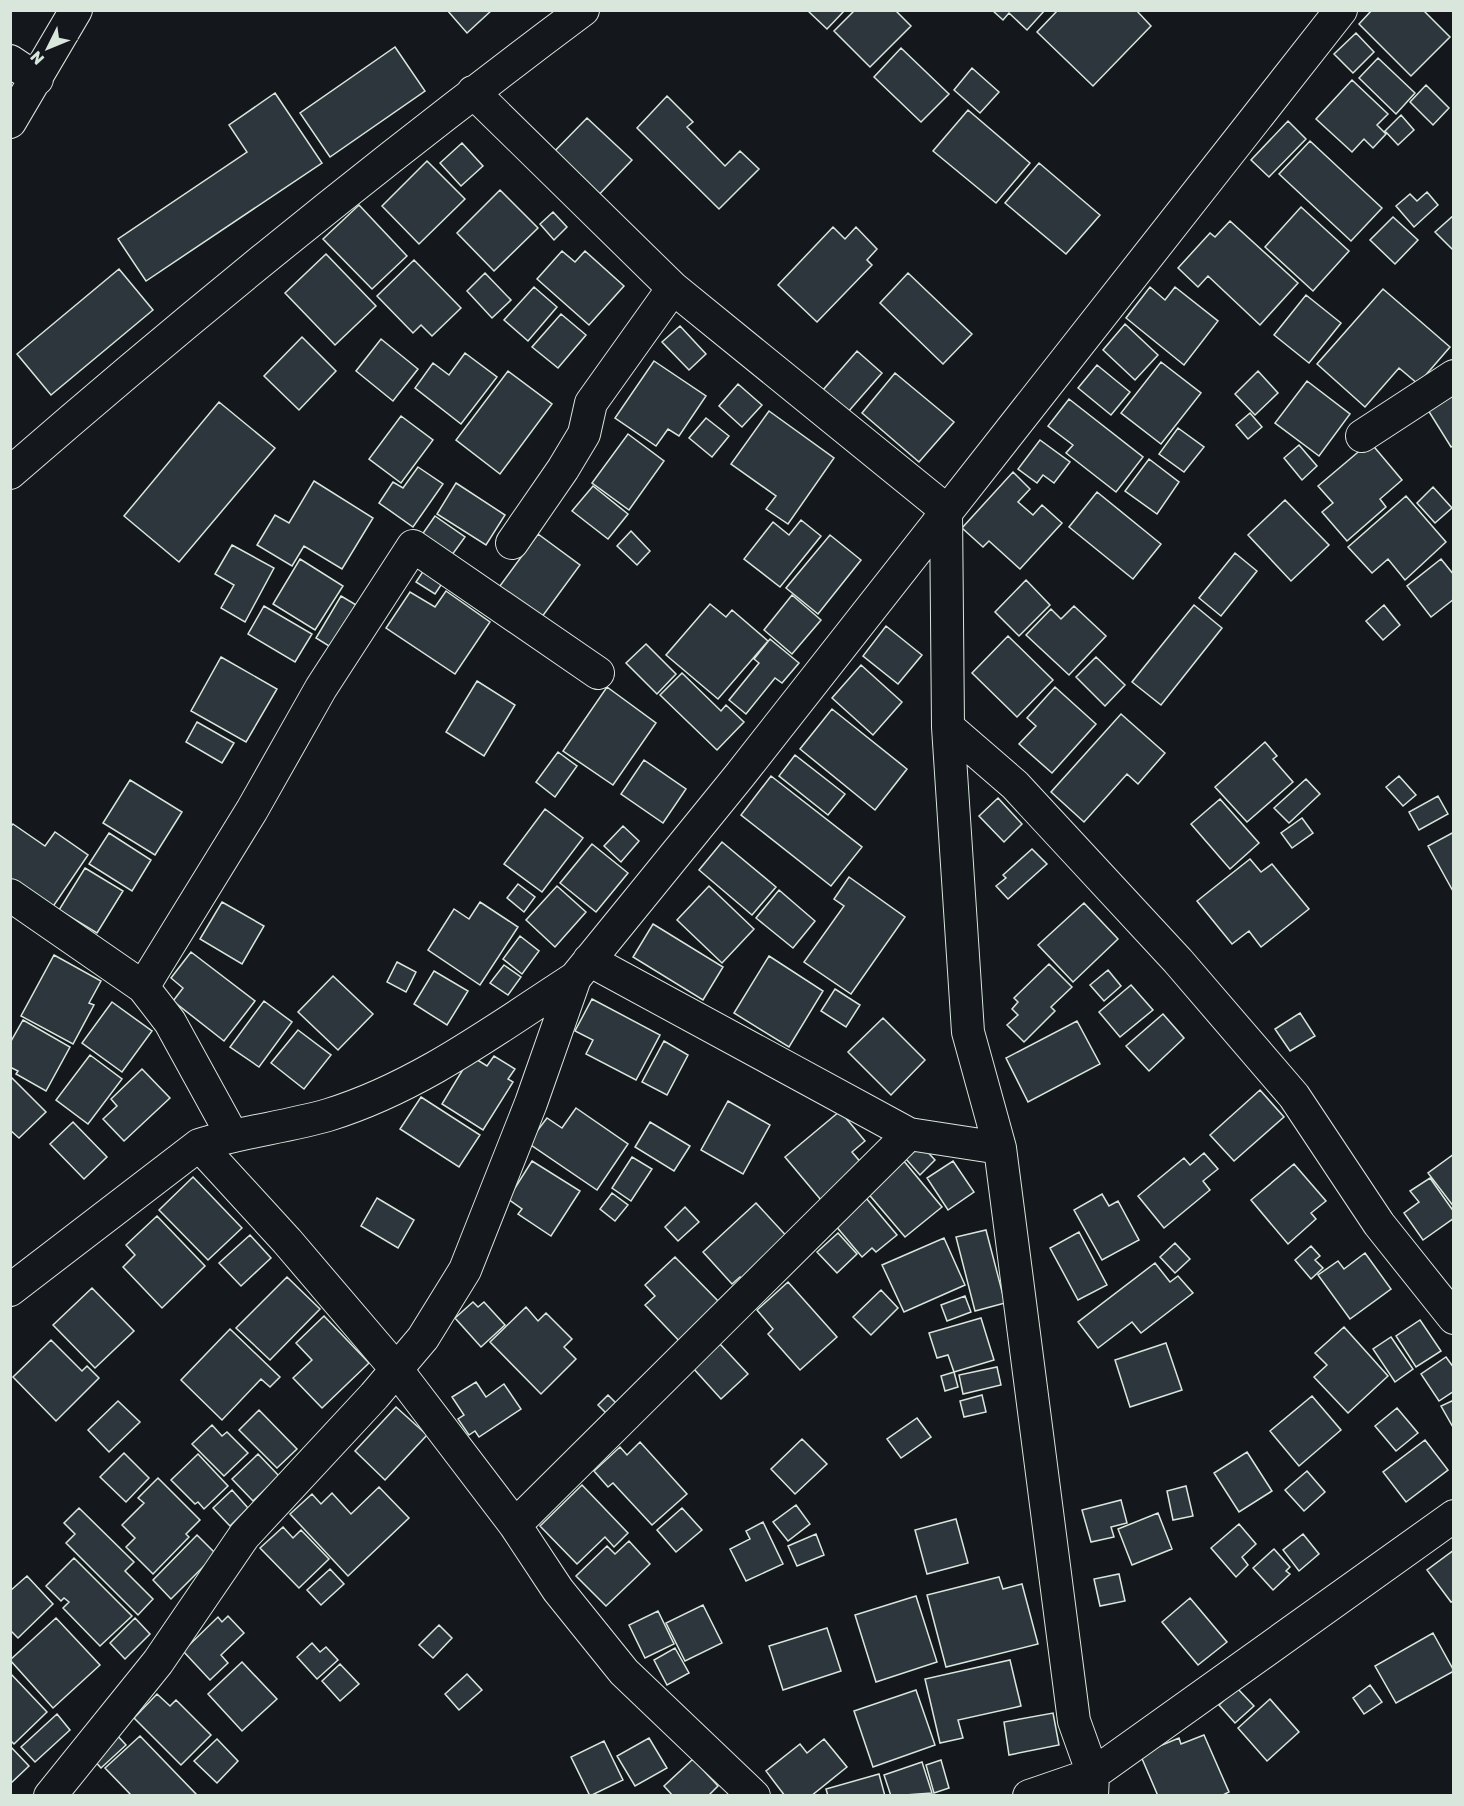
<svg xmlns="http://www.w3.org/2000/svg" width="1464" height="1806" font-family="Rubik,sans-serif">
  <rect width="100%" height="100%" fill="#14181c"/>
  <path fill="#2c363c" stroke="#d8e6dc" stroke-width="1.5" d="M 447,10 L 492,10 L 467,33 Z
    M 807,10 L 845,10 L 827,29 Z
    M 855,10 L 895,10 L 911,26 L 870,67 L 834,31 Z
    M 992,10 L 1045,10 L 1027,30 L 1009,13 L 1003,20 Z
    M 1058,10 L 1136,10 L 1151,26 L 1093,86 L 1037,32 Z
    M 1372,10 L 1423,10 L 1450,37 L 1411,76 L 1359,24 Z
    M 1356,33 L 1374,52 L 1353,73 L 1334,54 Z
    M 395,47 L 425,91 L 330,157 L 300,113 Z
    M 901,48 L 949,94 L 921,122 L 874,77 Z
    M 1378,58 L 1415,93 L 1396,114 L 1359,78 Z
    M 972,68 L 999,92 L 980,113 L 954,90 Z
    M 1352,80 L 1388,114 L 1377,125 L 1386,134 L 1373,148 L 1364,139 L 1352,152 L 1316,119 Z
    M 1426,85 L 1449,108 L 1433,125 L 1410,102 Z
    M 275,93 L 322,163 L 146,281 L 118,239 L 247,152 L 229,125 Z
    M 667,96 L 693,122 L 687,127 L 725,166 L 740,151 L 759,169 L 719,209 L 637,128 Z
    M 968,110 L 1030,163 L 996,203 L 933,151 Z
    M 1401,115 L 1414,130 L 1398,145 L 1385,131 Z
    M 587,118 L 632,160 L 592,202 L 546,160 Z
    M 1288,121 L 1306,139 L 1269,177 L 1251,160 Z
    M 1310,141 L 1382,208 L 1351,241 L 1279,174 Z
    M 462,143 L 483,166 L 461,186 L 440,163 Z
    M 427,161 L 465,199 L 419,244 L 382,206 Z
    M 1039,163 L 1100,215 L 1066,254 L 1005,203 Z
    M 500,190 L 538,228 L 494,271 L 457,233 Z
    M 1427,192 L 1438,205 L 1414,227 L 1396,206 L 1410,194 L 1417,201 Z
    M 359,205 L 407,256 L 372,289 L 323,239 Z
    M 1301,207 L 1349,251 L 1313,291 L 1265,247 Z
    M 553,212 L 567,227 L 554,240 L 540,224 Z
    M 1454,215 L 1454,251 L 1435,232 Z
    M 1393,217 L 1418,240 L 1395,264 L 1370,240 Z
    M 1230,221 L 1298,283 L 1260,325 L 1208,276 L 1198,287 L 1178,268 L 1210,233 L 1215,237 Z
    M 833,227 L 845,239 L 856,227 L 877,249 L 867,260 L 872,265 L 817,322 L 778,285 Z
    M 562,251 L 575,262 L 585,251 L 624,286 L 589,325 L 537,279 Z
    M 326,254 L 376,306 L 335,345 L 285,293 Z
    M 414,260 L 461,308 L 432,336 L 421,325 L 413,333 L 377,296 Z
    M 119,269 L 153,310 L 51,395 L 17,354 Z
    M 485,273 L 511,300 L 492,318 L 467,291 Z
    M 908,273 L 972,334 L 943,364 L 880,303 Z
    M 534,287 L 557,307 L 528,341 L 504,320 Z
    M 1150,287 L 1165,300 L 1175,287 L 1218,321 L 1184,365 L 1126,318 Z
    M 1383,289 L 1450,347 L 1418,384 L 1399,368 L 1365,407 L 1317,364 Z
    M 1306,295 L 1341,323 L 1309,363 L 1274,335 Z
    M 561,314 L 586,335 L 558,368 L 532,347 Z
    M 1125,324 L 1158,355 L 1135,380 L 1103,350 Z
    M 680,326 L 706,354 L 689,370 L 662,342 Z
    M 302,337 L 336,371 L 299,410 L 264,376 Z
    M 381,339 L 418,369 L 393,401 L 356,371 Z
    M 857,351 L 882,373 L 848,412 L 823,390 Z
    M 465,353 L 497,377 L 461,424 L 415,388 L 433,363 L 449,375 Z
    M 654,361 L 706,396 L 679,436 L 668,429 L 656,446 L 615,418 Z
    M 1161,362 L 1201,393 L 1161,444 L 1121,413 Z
    M 1097,365 L 1130,392 L 1111,415 L 1078,388 Z
    M 508,371 L 552,404 L 500,474 L 456,440 Z
    M 1258,371 L 1278,393 L 1255,415 L 1235,394 Z
    M 895,373 L 954,422 L 919,462 L 862,413 Z
    M 1307,381 L 1350,414 L 1319,456 L 1275,423 Z
    M 1454,383 L 1454,445 L 1451,447 L 1423,402 Z
    M 738,384 L 762,405 L 742,427 L 719,406 Z
    M 1069,399 L 1143,457 L 1116,492 L 1066,453 L 1073,445 L 1048,426 Z
    M 219,402 L 275,448 L 179,562 L 124,516 Z
    M 769,411 L 834,458 L 788,524 L 766,509 L 776,496 L 731,464 Z
    M 1250,413 L 1262,427 L 1248,439 L 1236,425 Z
    M 401,416 L 433,440 L 401,483 L 369,459 Z
    M 706,418 L 729,436 L 712,457 L 689,438 Z
    M 1178,428 L 1204,447 L 1184,472 L 1159,454 Z
    M 628,434 L 664,461 L 629,510 L 592,483 Z
    M 1040,440 L 1070,462 L 1054,483 L 1043,475 L 1037,483 L 1018,469 Z
    M 1370,442 L 1402,480 L 1380,499 L 1386,507 L 1347,541 L 1322,512 L 1333,503 L 1318,486 Z
    M 1299,445 L 1317,466 L 1302,480 L 1284,458 Z
    M 1149,459 L 1179,482 L 1157,514 L 1125,491 Z
    M 418,467 L 443,484 L 413,527 L 379,503 L 393,482 L 403,488 Z
    M 1013,472 L 1030,489 L 1018,502 L 1033,515 L 1042,505 L 1062,523 L 1020,569 L 989,541 L 983,547 L 962,528 Z
    M 314,481 L 373,518 L 342,569 L 304,546 L 292,566 L 257,545 L 275,515 L 289,523 Z
    M 456,483 L 505,515 L 486,545 L 437,514 Z
    M 593,486 L 628,514 L 608,539 L 572,511 Z
    M 1433,487 L 1452,508 L 1435,523 L 1417,503 Z
    M 1097,492 L 1161,544 L 1133,579 L 1069,527 Z
    M 1406,496 L 1446,542 L 1405,580 L 1388,559 L 1372,573 L 1348,547 Z
    M 1285,500 L 1329,545 L 1291,581 L 1248,535 Z
    M 435,516 L 465,537 L 449,559 L 419,539 Z
    M 801,520 L 821,536 L 780,587 L 744,559 L 773,522 L 789,535 Z
    M 631,531 L 650,551 L 637,565 L 617,546 Z
    M 538,534 L 580,565 L 536,625 L 494,594 Z
    M 830,535 L 861,560 L 818,614 L 786,588 Z
    M 232,545 L 274,568 L 245,622 L 221,608 L 234,585 L 215,574 Z
    M 1235,553 L 1257,571 L 1221,616 L 1199,598 Z
    M 300,559 L 343,586 L 315,630 L 273,604 Z
    M 1441,559 L 1454,575 L 1454,599 L 1431,617 L 1407,586 Z
    M 426,567 L 445,579 L 435,594 L 416,582 Z
    M 1026,580 L 1050,605 L 1019,636 L 995,612 Z
    M 446,591 L 490,622 L 455,674 L 386,628 L 410,592 L 435,607 Z
    M 792,595 L 821,620 L 792,654 L 764,630 Z
    M 341,596 L 363,609 L 337,651 L 316,638 Z
    M 710,604 L 726,617 L 732,610 L 768,641 L 718,699 L 666,655 Z
    M 1194,605 L 1222,628 L 1161,705 L 1132,682 Z
    M 1384,605 L 1400,625 L 1383,640 L 1366,621 Z
    M 264,606 L 312,634 L 295,662 L 248,634 Z
    M 1074,606 L 1106,636 L 1069,675 L 1026,635 L 1051,609 L 1061,619 Z
    M 886,626 L 922,655 L 898,684 L 863,656 Z
    M 1008,636 L 1053,680 L 1017,717 L 972,673 Z
    M 770,639 L 799,663 L 782,683 L 775,678 L 746,714 L 729,700 L 759,663 L 754,659 Z
    M 646,644 L 676,674 L 657,694 L 626,663 Z
    M 221,657 L 277,689 L 246,742 L 191,711 Z
    M 1096,657 L 1125,685 L 1105,706 L 1076,677 Z
    M 861,665 L 902,702 L 873,735 L 832,698 Z
    M 682,673 L 721,711 L 726,705 L 744,722 L 717,750 L 660,695 Z
    M 477,681 L 515,705 L 484,756 L 446,732 Z
    M 607,687 L 656,723 L 613,785 L 563,751 Z
    M 1055,687 L 1096,724 L 1052,773 L 1019,744 L 1036,726 L 1027,718 Z
    M 832,709 L 907,769 L 875,810 L 800,749 Z
    M 1121,714 L 1165,753 L 1138,784 L 1127,774 L 1084,822 L 1051,792 Z
    M 197,722 L 234,743 L 222,763 L 186,742 Z
    M 1265,742 L 1277,756 L 1273,759 L 1293,782 L 1247,822 L 1215,787 Z
    M 558,752 L 577,766 L 555,797 L 536,782 Z
    M 795,755 L 845,794 L 828,815 L 779,776 Z
    M 644,760 L 686,789 L 663,823 L 621,794 Z
    M 771,776 L 862,847 L 831,886 L 741,815 Z
    M 1399,776 L 1416,795 L 1403,806 L 1386,787 Z
    M 1306,779 L 1320,794 L 1289,823 L 1274,808 Z
    M 130,780 L 182,812 L 155,855 L 103,823 Z
    M 1438,796 L 1448,814 L 1419,830 L 1409,812 Z
    M 998,798 L 1022,824 L 1004,842 L 979,816 Z
    M 1220,799 L 1259,843 L 1230,869 L 1191,824 Z
    M 545,809 L 583,838 L 542,892 L 504,864 Z
    M 1302,818 L 1313,833 L 1292,848 L 1281,833 Z
    M 13,824 L 45,846 L 55,832 L 88,855 L 50,911 L 10,885 L 10,827 Z
    M 623,826 L 639,841 L 621,862 L 604,846 Z
    M 1454,832 L 1454,893 L 1428,846 Z
    M 109,833 L 151,860 L 132,891 L 89,864 Z
    M 722,842 L 776,887 L 752,915 L 699,870 Z
    M 592,844 L 628,873 L 596,912 L 560,883 Z
    M 1032,849 L 1047,864 L 1008,899 L 996,886 L 1006,878 L 1003,875 Z
    M 1250,859 L 1261,872 L 1272,864 L 1309,909 L 1261,947 L 1249,931 L 1232,944 L 1197,901 Z
    M 85,868 L 123,891 L 97,933 L 59,910 Z
    M 849,877 L 905,917 L 851,994 L 804,962 L 844,906 L 834,899 Z
    M 518,884 L 535,897 L 524,912 L 507,898 Z
    M 557,886 L 586,912 L 555,947 L 526,920 Z
    M 709,886 L 754,929 L 722,963 L 677,920 Z
    M 779,890 L 815,921 L 793,948 L 756,918 Z
    M 222,902 L 264,926 L 242,964 L 200,939 Z
    M 480,902 L 518,927 L 480,985 L 428,950 L 454,909 L 469,919 Z
    M 1084,903 L 1118,939 L 1073,982 L 1038,945 Z
    M 653,924 L 723,967 L 703,1000 L 633,957 Z
    M 520,936 L 539,951 L 522,974 L 503,959 Z
    M 191,952 L 255,1001 L 224,1041 L 173,1001 L 183,988 L 171,978 Z
    M 54,955 L 101,981 L 89,1003 L 94,1005 L 73,1044 L 21,1016 Z
    M 769,956 L 823,991 L 789,1047 L 734,1013 Z
    M 397,962 L 416,972 L 406,992 L 387,982 Z
    M 1049,964 L 1072,987 L 1051,1007 L 1055,1011 L 1024,1042 L 1007,1025 L 1018,1015 L 1012,1009 L 1018,1002 L 1014,998 Z
    M 504,965 L 521,977 L 508,995 L 490,983 Z
    M 1108,970 L 1121,986 L 1104,1001 L 1090,985 Z
    M 434,971 L 468,991 L 447,1025 L 414,1004 Z
    M 333,976 L 373,1014 L 338,1050 L 298,1012 Z
    M 1131,985 L 1153,1010 L 1120,1037 L 1099,1012 Z
    M 835,989 L 860,1005 L 846,1027 L 821,1011 Z
    M 592,999 L 660,1035 L 636,1080 L 586,1054 L 593,1040 L 575,1031 Z
    M 264,1001 L 292,1022 L 259,1067 L 230,1047 Z
    M 112,1002 L 152,1031 L 122,1072 L 82,1043 Z
    M 1300,1013 L 1315,1036 L 1290,1051 L 1275,1029 Z
    M 1163,1014 L 1184,1038 L 1149,1071 L 1126,1046 Z
    M 883,1018 L 925,1060 L 891,1095 L 848,1052 Z
    M 23,1020 L 70,1047 L 46,1091 L 16,1074 L 18,1071 L 10,1067 L 10,1043 Z
    M 1077,1021 L 1100,1064 L 1028,1102 L 1006,1058 Z
    M 298,1030 L 331,1055 L 304,1089 L 271,1063 Z
    M 664,1041 L 688,1055 L 667,1095 L 642,1082 Z
    M 90,1055 L 122,1079 L 88,1124 L 56,1100 Z
    M 471,1056 L 487,1066 L 494,1056 L 515,1069 L 508,1079 L 513,1082 L 483,1130 L 442,1104 Z
    M 142,1069 L 170,1098 L 124,1141 L 103,1119 L 117,1106 L 111,1099 Z
    M 10,1076 L 46,1112 L 19,1138 L 10,1130 Z
    M 1260,1090 L 1284,1117 L 1234,1161 L 1210,1135 Z
    M 421,1097 L 480,1135 L 459,1167 L 400,1129 Z
    M 728,1101 L 770,1125 L 743,1174 L 701,1150 Z
    M 576,1108 L 628,1144 L 597,1190 L 528,1143 L 547,1118 L 562,1128 Z
    M 840,1111 L 865,1141 L 852,1152 L 863,1165 L 821,1200 L 785,1157 Z
    M 73,1122 L 107,1157 L 84,1179 L 50,1144 Z
    M 650,1122 L 690,1146 L 674,1171 L 635,1147 Z
    M 921,1145 L 935,1160 L 920,1175 L 906,1159 Z
    M 1204,1153 L 1218,1169 L 1203,1181 L 1210,1190 L 1164,1228 L 1138,1196 L 1184,1158 L 1190,1165 Z
    M 1454,1154 L 1454,1207 L 1428,1173 Z
    M 632,1157 L 652,1169 L 631,1201 L 612,1188 Z
    M 903,1160 L 942,1207 L 905,1237 L 866,1191 Z
    M 532,1161 L 580,1191 L 551,1236 L 518,1214 L 522,1209 L 508,1199 Z
    M 953,1161 L 974,1192 L 948,1210 L 927,1178 Z
    M 1294,1164 L 1326,1201 L 1311,1213 L 1316,1219 L 1288,1244 L 1251,1200 Z
    M 193,1177 L 242,1228 L 208,1260 L 159,1210 Z
    M 1430,1178 L 1454,1212 L 1454,1218 L 1423,1240 L 1404,1213 L 1419,1202 L 1410,1191 Z
    M 612,1193 L 628,1205 L 615,1221 L 600,1209 Z
    M 1102,1194 L 1109,1206 L 1118,1201 L 1139,1240 L 1102,1260 L 1074,1210 Z
    M 377,1198 L 414,1220 L 398,1248 L 361,1226 Z
    M 866,1198 L 897,1235 L 876,1252 L 872,1248 L 862,1257 L 835,1225 Z
    M 756,1203 L 791,1241 L 746,1283 L 740,1277 L 732,1284 L 703,1252 Z
    M 685,1207 L 699,1222 L 678,1241 L 665,1227 Z
    M 157,1216 L 205,1266 L 162,1308 L 123,1267 L 135,1255 L 126,1245 Z
    M 986,1230 L 1005,1303 L 975,1311 L 956,1237 Z
    M 1079,1232 L 1107,1285 L 1078,1300 L 1050,1248 Z
    M 838,1233 L 857,1254 L 837,1273 L 817,1252 Z
    M 250,1235 L 271,1258 L 241,1286 L 219,1263 Z
    M 944,1238 L 965,1285 L 904,1312 L 882,1265 Z
    M 1175,1243 L 1190,1259 L 1175,1273 L 1160,1257 Z
    M 1311,1246 L 1320,1256 L 1315,1260 L 1323,1268 L 1311,1279 L 1295,1260 Z
    M 1365,1253 L 1391,1289 L 1350,1319 L 1318,1275 L 1338,1261 L 1344,1269 Z
    M 675,1257 L 724,1307 L 684,1346 L 645,1305 L 655,1296 L 645,1285 Z
    M 1155,1263 L 1170,1282 L 1178,1276 L 1193,1293 L 1141,1333 L 1132,1322 L 1098,1348 L 1078,1322 Z
    M 287,1277 L 320,1309 L 270,1360 L 236,1328 Z
    M 788,1282 L 837,1337 L 800,1370 L 768,1334 L 773,1329 L 757,1310 Z
    M 92,1288 L 134,1331 L 95,1368 L 53,1325 Z
    M 881,1290 L 898,1308 L 871,1335 L 853,1317 Z
    M 965,1296 L 971,1312 L 947,1321 L 941,1305 Z
    M 473,1302 L 478,1307 L 484,1302 L 505,1325 L 481,1347 L 455,1318 Z
    M 526,1307 L 538,1321 L 546,1313 L 572,1339 L 564,1347 L 576,1359 L 541,1394 L 490,1342 Z
    M 324,1316 L 369,1363 L 322,1408 L 293,1378 L 312,1360 L 296,1343 Z
    M 981,1318 L 994,1360 L 954,1372 L 948,1355 L 937,1358 L 929,1333 Z
    M 1420,1320 L 1441,1351 L 1416,1367 L 1396,1336 Z
    M 1344,1327 L 1388,1376 L 1348,1413 L 1314,1377 L 1327,1365 L 1315,1353 Z
    M 230,1329 L 280,1377 L 270,1387 L 261,1379 L 222,1420 L 181,1380 Z
    M 1391,1337 L 1413,1369 L 1395,1382 L 1373,1349 Z
    M 51,1340 L 82,1371 L 87,1366 L 99,1378 L 56,1421 L 13,1377 Z
    M 1166,1343 L 1182,1390 L 1130,1407 L 1115,1360 Z
    M 720,1344 L 748,1374 L 721,1399 L 693,1368 Z
    M 1446,1357 L 1454,1368 L 1454,1391 L 1439,1401 L 1421,1374 Z
    M 997,1367 L 1001,1385 L 963,1394 L 959,1375 Z
    M 954,1372 L 958,1387 L 945,1391 L 941,1376 Z
    M 476,1382 L 486,1397 L 504,1384 L 521,1409 L 479,1437 L 475,1431 L 469,1435 L 458,1419 L 464,1415 L 452,1397 Z
    M 608,1395 L 623,1410 L 613,1420 L 598,1405 Z
    M 982,1395 L 986,1412 L 964,1417 L 960,1401 Z
    M 1312,1396 L 1341,1430 L 1299,1466 L 1270,1431 Z
    M 1454,1400 L 1454,1429 L 1441,1406 Z
    M 118,1401 L 140,1422 L 109,1452 L 88,1430 Z
    M 396,1407 L 427,1435 L 385,1480 L 355,1451 Z
    M 1397,1408 L 1418,1433 L 1396,1451 L 1375,1426 Z
    M 259,1410 L 297,1449 L 277,1468 L 239,1430 Z
    M 917,1418 L 931,1437 L 901,1458 L 887,1439 Z
    M 212,1425 L 222,1436 L 227,1432 L 248,1453 L 224,1476 L 192,1444 Z
    M 802,1439 L 827,1464 L 795,1494 L 771,1469 Z
    M 1425,1440 L 1448,1470 L 1406,1502 L 1383,1472 Z
    M 640,1442 L 687,1494 L 652,1525 L 613,1483 L 608,1487 L 594,1471 L 620,1447 L 627,1455 Z
    M 1247,1452 L 1272,1491 L 1239,1512 L 1214,1473 Z
    M 124,1453 L 149,1478 L 126,1502 L 100,1477 Z
    M 198,1454 L 228,1486 L 204,1509 L 198,1502 L 195,1504 L 171,1480 Z
    M 258,1454 L 279,1476 L 253,1501 L 232,1479 Z
    M 1307,1471 L 1325,1492 L 1304,1511 L 1285,1490 Z
    M 158,1478 L 200,1520 L 186,1534 L 189,1537 L 153,1574 L 126,1547 L 135,1538 L 122,1525 L 144,1503 L 138,1498 Z
    M 582,1485 L 628,1533 L 614,1547 L 605,1537 L 577,1564 L 540,1526 Z
    M 1186,1486 L 1193,1516 L 1173,1520 L 1167,1491 Z
    M 379,1487 L 409,1518 L 348,1576 L 290,1514 L 312,1494 L 321,1504 L 332,1493 L 351,1514 Z
    M 232,1490 L 248,1508 L 230,1526 L 213,1508 Z
    M 1121,1500 L 1127,1523 L 1111,1527 L 1114,1537 L 1091,1542 L 1082,1510 Z
    M 796,1505 L 810,1524 L 788,1541 L 773,1522 Z
    M 79,1508 L 134,1562 L 125,1571 L 153,1599 L 138,1615 L 66,1543 L 75,1534 L 64,1523 Z
    M 682,1508 L 702,1530 L 676,1552 L 657,1530 Z
    M 1158,1513 L 1172,1549 L 1132,1565 L 1118,1529 Z
    M 956,1519 L 968,1563 L 927,1574 L 915,1530 Z
    M 763,1522 L 783,1564 L 746,1581 L 730,1549 L 750,1539 L 746,1531 Z
    M 1239,1524 L 1256,1544 L 1242,1557 L 1248,1565 L 1236,1577 L 1211,1548 Z
    M 283,1527 L 293,1538 L 301,1530 L 329,1559 L 299,1588 L 260,1548 Z
    M 816,1534 L 824,1555 L 797,1566 L 788,1546 Z
    M 1303,1534 L 1319,1554 L 1299,1571 L 1283,1550 Z
    M 197,1535 L 216,1554 L 171,1599 L 153,1580 Z
    M 629,1541 L 650,1564 L 606,1606 L 576,1576 L 607,1546 L 615,1554 Z
    M 1274,1549 L 1290,1567 L 1286,1571 L 1290,1574 L 1273,1590 L 1253,1568 Z
    M 1454,1550 L 1454,1601 L 1451,1602 L 1427,1570 Z
    M 74,1558 L 132,1616 L 100,1646 L 63,1608 L 69,1602 L 64,1598 L 61,1601 L 46,1586 Z
    M 330,1569 L 344,1584 L 321,1605 L 307,1590 Z
    M 1119,1574 L 1125,1601 L 1100,1606 L 1094,1579 Z
    M 27,1576 L 53,1604 L 18,1638 L 10,1630 L 10,1591 Z
    M 999,1577 L 1003,1589 L 1022,1584 L 1038,1644 L 946,1667 L 927,1595 Z
    M 916,1596 L 937,1662 L 876,1682 L 855,1615 Z
    M 1190,1598 L 1227,1642 L 1198,1665 L 1162,1622 Z
    M 703,1605 L 722,1643 L 685,1661 L 666,1623 Z
    M 658,1611 L 674,1644 L 645,1658 L 629,1625 Z
    M 228,1616 L 244,1633 L 221,1655 L 228,1663 L 210,1680 L 183,1651 L 218,1617 L 222,1622 Z
    M 56,1618 L 100,1665 L 53,1708 L 10,1660 Z
    M 135,1618 L 150,1634 L 125,1659 L 110,1643 Z
    M 439,1625 L 452,1638 L 433,1658 L 419,1645 Z
    M 827,1628 L 841,1671 L 783,1690 L 769,1646 Z
    M 1433,1633 L 1454,1671 L 1396,1703 L 1375,1666 Z
    M 312,1643 L 320,1652 L 326,1647 L 338,1660 L 317,1679 L 297,1657 Z
    M 675,1648 L 689,1673 L 667,1685 L 654,1660 Z
    M 1010,1660 L 1021,1706 L 958,1720 L 963,1738 L 940,1743 L 925,1679 Z
    M 242,1662 L 277,1699 L 242,1731 L 208,1694 Z
    M 340,1664 L 359,1684 L 340,1701 L 322,1681 Z
    M 11,1674 L 47,1712 L 14,1744 L 10,1740 Z
    M 467,1674 L 482,1690 L 459,1710 L 445,1694 Z
    M 1370,1685 L 1382,1702 L 1364,1714 L 1353,1698 Z
    M 1237,1688 L 1254,1706 L 1235,1723 L 1219,1705 Z
    M 916,1690 L 935,1745 L 873,1767 L 854,1711 Z
    M 157,1694 L 170,1706 L 176,1700 L 211,1735 L 181,1765 L 134,1718 Z
    M 1270,1699 L 1299,1732 L 1267,1761 L 1238,1728 Z
    M 1053,1713 L 1059,1745 L 1009,1755 L 1004,1722 Z
    M 57,1714 L 70,1730 L 35,1762 L 21,1747 Z
    M 116,1734 L 126,1745 L 101,1768 L 91,1757 Z
    M 1204,1735 L 1229,1792 L 1221,1796 L 1158,1796 L 1140,1754 L 1179,1738 L 1181,1744 Z
    M 140,1736 L 196,1794 L 195,1796 L 132,1796 L 105,1768 Z
    M 649,1738 L 667,1768 L 635,1786 L 617,1756 Z
    M 217,1739 L 238,1761 L 217,1783 L 194,1761 Z
    M 824,1739 L 847,1767 L 811,1796 L 785,1796 L 766,1771 L 800,1744 L 807,1753 Z
    M 604,1741 L 623,1780 L 590,1796 L 571,1757 Z
    M 10,1746 L 29,1766 L 10,1784 Z
    M 693,1759 L 718,1786 L 708,1796 L 673,1796 L 664,1786 Z
    M 941,1760 L 949,1788 L 934,1793 L 926,1765 Z
    M 922,1762 L 932,1793 L 891,1796 L 884,1775 Z
    M 879,1774 L 885,1796 L 828,1796 L 826,1789 Z"/>
  <g fill="none" stroke-linecap="round" stroke-linejoin="round">
    <defs>
      <path id="minor" d="M 10,61 L 37,79
        M 473,92 L 673,288 L 946,510 L 948,727 L 968,1032 L 1000,1148 L 1074,1721 L 1093,1774 L 1092,1796
        M 10,122 L 76,10
        M 1362,436 L 1454,376
        M 10,473 C 195,312 386,157 583,10
        M 512,543 L 563,469 L 584,434 L 591,403 L 673,288
        M 948,727 L 1015,785 L 1178,961 L 1294,1096 L 1379,1224 L 1454,1318
        M 10,895 L 143,987 L 170,1022 L 232,1135
        M 589,960 L 909,1134 L 1000,1148
        M 143,987 L 252,810 L 321,688 L 413,546 L 598,673
        M 199,1145 L 287,1241 L 397,1370 L 515,1525 L 558,1590 L 624,1672 L 754,1796
        M 10,1290 L 199,1145 C 241,1132 286,1127 328,1115 C 419,1087 496,1029 575,978
        M 515,1525 L 909,1134
        M 50,1796 L 158,1662 L 244,1536 L 374,1396 L 423,1338 L 465,1270 L 531,1103 L 575,978 L 740,775 L 1341,10
        M 1029,1796 L 1093,1774 L 1454,1516"/>
    </defs>
    <use href="#minor" stroke="#d8e6dc" stroke-width="34"/>
    <use href="#minor" stroke="#14181c" stroke-width="32"/>
  </g>
  <rect width="1464" height="1806" fill="none" stroke="#d8e6dc" stroke-width="24"/>
  <g transform="translate(48 48) rotate(227)" stroke="#14181c" stroke-width="4.5" paint-order="stroke">
  <path d="M0-4.5L10 22L0 15L-10 22Z" fill="#d8e6dc"/>
  <text y="-9" font-size="16" font-weight="bold" text-anchor="middle" fill="#d8e6dc">N</text>
  </g>
</svg>
